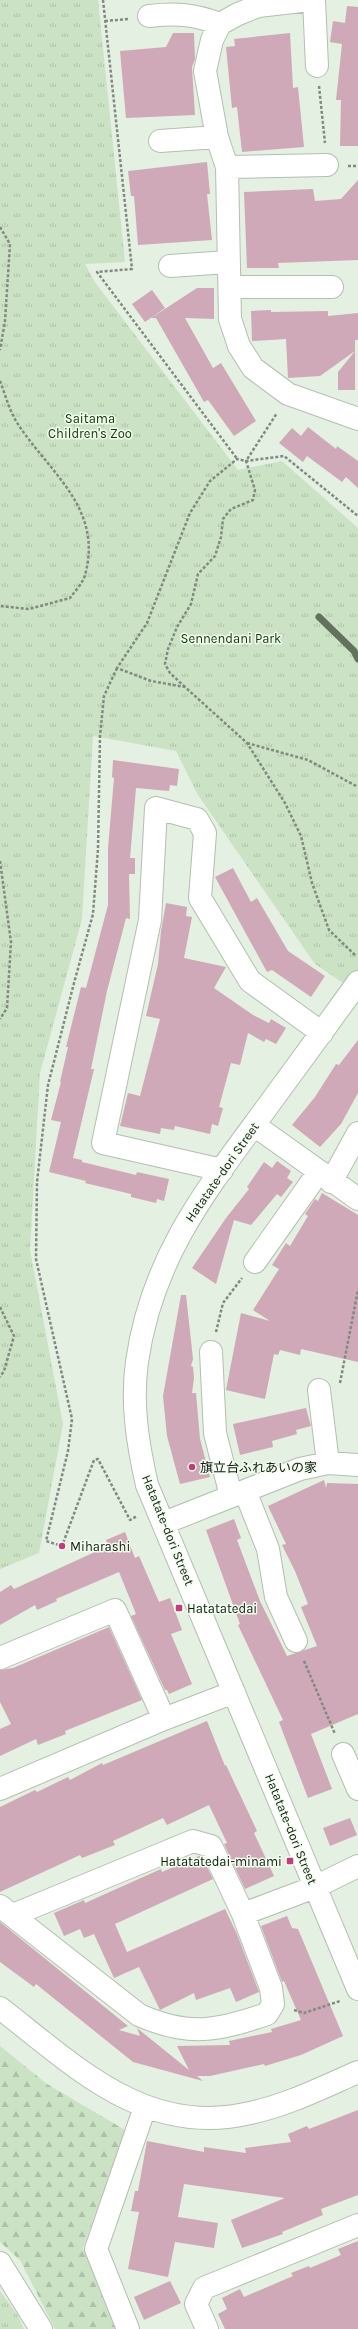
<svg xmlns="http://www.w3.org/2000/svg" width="358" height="2329" font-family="Karla,'Noto Sans JP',sans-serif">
  <defs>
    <pattern id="forest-firs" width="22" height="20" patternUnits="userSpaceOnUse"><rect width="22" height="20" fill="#cbe2c5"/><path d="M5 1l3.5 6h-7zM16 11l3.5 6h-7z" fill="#adc1a8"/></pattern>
    <pattern id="park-tufts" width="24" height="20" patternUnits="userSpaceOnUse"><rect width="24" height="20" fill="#cbe2c5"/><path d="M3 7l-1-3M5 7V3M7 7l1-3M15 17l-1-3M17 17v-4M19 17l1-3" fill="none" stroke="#adc1a8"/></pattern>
  </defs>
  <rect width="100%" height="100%" fill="#e4f0e1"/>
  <path fill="url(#forest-firs)" d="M 0,2046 L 47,2084 L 125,2130 L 83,2248 L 117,2329 L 55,2329 L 20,2260 L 0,2242 Z"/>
  <path fill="url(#park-tufts)" d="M 0,0 L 98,0 L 125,262 L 85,264 L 94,281 L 238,470 L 282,461 L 358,528 L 358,993 L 315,964 L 198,795 L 176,751 L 93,736 L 82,919 L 40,1073 L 30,1250 L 63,1424 L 39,1553 L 0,1569 Z
    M 0,2291 L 17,2314 L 24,2329 L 0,2329 Z"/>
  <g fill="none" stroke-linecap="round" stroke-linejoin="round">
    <path stroke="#62725d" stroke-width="7" d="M 319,617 L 354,651 L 358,659"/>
  </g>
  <path fill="#cfa9b7" d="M 347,6 L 358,7 L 358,146 L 340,146 L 341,100 L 336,100 L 342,44 L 330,42 L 333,21 L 345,23 Z
    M 173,33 L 194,33 L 195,59 L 192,67 L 195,115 L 126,118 L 120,51 L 166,47 Z
    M 290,33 L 293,88 L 298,87 L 304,147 L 242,152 L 237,107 L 232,108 L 226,47 L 235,46 L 234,39 Z
    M 207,162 L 210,194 L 207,194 L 212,240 L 138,245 L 134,196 L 131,196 L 128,171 Z
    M 358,180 L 358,260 L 278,263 L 279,268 L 247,268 L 244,192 L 313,189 L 315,201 L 341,199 Z
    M 197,288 L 214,288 L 214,319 L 185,318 L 213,368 L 221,363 L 256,421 L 234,436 L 208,400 L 204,402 L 156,318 L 151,318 Z
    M 152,290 L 165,308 L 145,322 L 132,304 Z
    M 271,310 L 271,312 L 328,311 L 328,316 L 358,313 L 358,340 L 355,340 L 355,351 L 320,376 L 288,378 L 286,339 L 252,341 L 251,311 Z
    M 355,351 L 355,390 L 338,390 L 338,372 Z
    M 308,427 L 336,449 L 337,446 L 358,461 L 358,488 L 346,477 L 342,482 L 307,456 L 303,462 L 279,443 L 292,428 L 301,436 Z
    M 113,760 L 179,769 L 177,786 L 170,785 L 169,791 L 136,788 L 130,858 L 135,858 L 135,874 L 129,874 L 130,919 L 126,918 L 107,991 L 91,1069 L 94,1069 L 73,1158 L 82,1160 L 82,1162 L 136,1175 L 137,1172 L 169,1179 L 164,1201 L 157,1199 L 156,1203 L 131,1197 L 131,1194 L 85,1183 L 86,1181 L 49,1172 L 61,1122 L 51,1120 L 61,1082 L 60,1082 L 68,1047 L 66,1047 L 81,987 L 86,988 L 108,905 L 108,848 L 114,778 L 112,777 Z
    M 233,868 L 251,902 L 257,898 L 288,951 L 325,976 L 311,997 L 272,970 L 267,972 L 215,877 Z
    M 166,903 L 187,907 L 186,916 L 192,917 L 184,958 L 226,967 L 214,988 L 253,1015 L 269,1023 L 271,1019 L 286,1028 L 276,1044 L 266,1039 L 264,1042 L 248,1033 L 240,1065 L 231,1063 L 219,1107 L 223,1108 L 218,1126 L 212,1124 L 210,1134 L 175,1126 L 174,1130 L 161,1128 L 160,1134 L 120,1126 L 128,1093 L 140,1096 L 160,1019 L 146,1016 L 158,964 L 161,931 Z
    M 358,1040 L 358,1093 L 341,1124 L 320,1147 L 292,1125 L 315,1097 L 336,1064 L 339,1065 Z
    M 277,1161 L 291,1171 L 287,1178 L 293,1182 L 281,1197 L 277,1194 L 251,1225 L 234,1220 L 216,1284 L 192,1268 L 226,1218 L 249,1189 L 247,1187 L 264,1162 L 272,1168 Z
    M 322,1193 L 358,1215 L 358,1362 L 301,1349 L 300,1355 L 280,1350 L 278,1355 L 274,1354 L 265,1399 L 226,1390 L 241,1313 L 270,1321 L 253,1310 L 279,1269 L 272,1265 L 286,1243 L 290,1246 L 308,1216 L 305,1214 L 315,1199 L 318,1201 Z
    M 181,1295 L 186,1295 L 193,1359 L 191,1366 L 193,1367 L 194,1378 L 192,1393 L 196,1393 L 200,1439 L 210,1477 L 180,1484 L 167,1436 L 163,1396 Z
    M 306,1408 L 311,1426 L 296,1430 L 297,1434 L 272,1441 L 273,1447 L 240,1455 L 233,1424 Z
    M 324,1480 L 326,1488 L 327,1483 L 358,1484 L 358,1714 L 311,1734 L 332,1789 L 308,1798 L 279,1722 L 283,1720 L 238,1625 L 240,1624 L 206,1530 L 234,1519 L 241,1538 L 237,1540 L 260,1601 L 287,1656 L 317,1646 L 301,1607 L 308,1604 L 295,1571 L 282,1545 L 286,1544 L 268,1506 Z
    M 125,1532 L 135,1558 L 139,1556 L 159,1602 L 170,1598 L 182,1630 L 171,1634 L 192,1684 L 169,1694 L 167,1690 L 165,1690 L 131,1616 L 136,1614 L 119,1572 L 56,1599 L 57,1601 L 37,1610 L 35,1605 L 0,1625 L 0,1592 L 11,1585 L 14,1589 L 108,1546 L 106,1540 Z
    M 109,1627 L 142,1700 L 65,1731 L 66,1734 L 38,1745 L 36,1739 L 0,1756 L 0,1729 L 11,1724 L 0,1702 L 0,1670 L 13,1668 Z
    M 207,1721 L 225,1766 L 226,1765 L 257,1831 L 254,1833 L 274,1876 L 245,1889 L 224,1844 L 227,1843 L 209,1805 L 167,1825 L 163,1818 L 113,1841 L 115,1845 L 82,1858 L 80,1855 L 0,1892 L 0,1807 L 35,1790 L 37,1792 L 68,1777 L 70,1780 L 102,1763 L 103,1765 Z
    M 350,1818 L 357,1835 L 330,1846 L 323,1828 Z
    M 199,1856 L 202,1857 L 213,1879 L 115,1924 L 127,1952 L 225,1909 L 237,1934 L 259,1992 L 236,2002 L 230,1988 L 196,2000 L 194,1993 L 160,2010 L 139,1967 L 114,1978 L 94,1934 L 84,1938 L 80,1929 L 64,1936 L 54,1913 L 84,1900 L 85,1903 L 161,1869 L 162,1872 Z
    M 287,1916 L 292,1928 L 298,1929 L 343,2036 L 301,2055 L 265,2066 L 264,2064 L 210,2076 L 197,2076 L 203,2081 L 133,2062 L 36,1984 L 34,1987 L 0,1962 L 0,1922 L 128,2026 L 119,2030 L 140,2036 L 137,2028 L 189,2070 L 177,2046 L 230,2045 L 229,2041 L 272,2032 L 271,2029 L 301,2020 L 284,1981 L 282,1982 L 261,1926 Z
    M 358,2110 L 358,2195 L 321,2209 L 323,2215 L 282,2232 L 283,2234 L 242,2248 L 231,2220 L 285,2198 L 184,2184 L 178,2217 L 218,2223 L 214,2248 L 175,2242 L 168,2277 L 128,2269 L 139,2212 L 131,2211 L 135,2191 L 138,2191 L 147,2141 L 204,2152 L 204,2147 L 246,2153 L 245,2148 L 291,2142 L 288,2134 L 307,2126 L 309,2129 Z
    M 358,2241 L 358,2329 L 225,2329 L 218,2314 L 227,2309 L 222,2298 L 240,2289 L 244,2297 L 293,2276 L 291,2273 L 309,2266 L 310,2268 L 341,2255 L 338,2249 Z
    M 170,2281 L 181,2303 L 144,2320 L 134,2297 Z"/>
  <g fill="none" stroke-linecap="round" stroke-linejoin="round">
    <defs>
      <path id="minor" d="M 310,0 L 258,6 L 238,14 L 220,24 L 212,40 L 205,71 L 217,137 L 227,167 L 230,319 L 239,346 L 253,368 L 288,394 L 358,419
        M 314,0 L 317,66
        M 149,16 C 177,13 193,14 220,24
        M 160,141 L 217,137
        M 227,167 L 327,165
        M 170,266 L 228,262
        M 231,287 L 332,287
        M 358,982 C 326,1027 294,1070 262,1114 C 203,1194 151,1261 137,1362 C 131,1404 138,1445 147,1485 L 358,1989
        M 254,1125 L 358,1199
        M 222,1170 L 103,1143 L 150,920 L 156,808 L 197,819 L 205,833 L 200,898 L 250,981 L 322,1033
        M 331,1182 L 358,1133
        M 255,1262 L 318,1173
        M 211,1352 L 215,1433 L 231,1496
        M 319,1390 L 328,1463
        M 245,1491 L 268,1549 L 276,1597 L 296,1641
        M 164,1523 L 300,1469 L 328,1463 L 358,1465
        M 0,1658 L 115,1610 L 164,1719
        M 343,1754 L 358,1789
        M 0,1789 L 164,1719 L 234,1692
        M 0,1906 L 139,2015 C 189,2037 217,2031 267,2014 L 273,2004 L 271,1988 L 243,1914 L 315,1887 L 358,1866
        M 13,1915 L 193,1841 L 211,1846 L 243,1914
        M 0,2008 C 75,2066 146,2138 250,2113 C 288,2105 323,2087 358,2072
        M 0,2263 L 41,2329
        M 128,2329 L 96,2249 L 145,2107
        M 207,2329 L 196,2304 L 204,2288 L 358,2225"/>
    </defs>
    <use href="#minor" stroke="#b3bfb0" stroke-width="24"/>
    <path stroke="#828a80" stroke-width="2.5" stroke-dasharray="3 2" stroke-linecap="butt" d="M 103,0 L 132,269 L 97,272 L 238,460
      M 105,21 L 128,19
      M 319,86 L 325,143
      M 348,166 L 358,166
      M 0,227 L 10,244 L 5,321 L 0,350
      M 0,381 C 5,394 9,409 16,421 C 47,471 104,507 85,575 C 83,583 75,591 70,598 L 29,609 L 0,606
      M 117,668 L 104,696 L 100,736 L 98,849 L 93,914 L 74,983 L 48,1085 L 37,1182 L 36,1259 L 72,1419 L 68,1451 L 46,1541 L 62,1546 L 94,1460 L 98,1459 L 130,1520 L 137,1516
      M 185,687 L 170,673 L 165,664 L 168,649 L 177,627 L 191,604 L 198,574 L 215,556 L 221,537 L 223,519 L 231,509 L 253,500 L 255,490 L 246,461 L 277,413
      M 247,743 L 308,760 L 358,787
      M 0,861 L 11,942 L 7,1008 L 0,1019
      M 355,955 L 329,930 L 312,883 L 301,836 L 285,803 L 247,743 L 185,687 L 151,681 L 117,668 L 147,623 L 190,513 L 210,481 L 237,459 L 246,461 L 284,456 L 358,516
      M 0,1307 L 14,1336 L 4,1371 L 0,1377
      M 216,1332 L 223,1303 L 242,1278
      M 340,1383 L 358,1290
      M 304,1661 L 335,1734
      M 294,2010 L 304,2013 L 340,2001"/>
    <use href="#minor" stroke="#fff" stroke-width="22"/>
  </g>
  <g fill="#c23c7f" stroke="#f1feee" stroke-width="1.5">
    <circle cx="192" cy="1467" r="4"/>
    <circle cx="62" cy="1546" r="4"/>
    <rect x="175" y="1604" width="8" height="8" rx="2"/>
    <rect x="286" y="1857" width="8" height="8" rx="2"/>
  </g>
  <g text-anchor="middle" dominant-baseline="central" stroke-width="3" stroke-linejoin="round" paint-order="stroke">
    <g font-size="13" fill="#123207" stroke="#f1feee">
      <text x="90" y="418">Saitama<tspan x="90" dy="15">Children's Zoo</tspan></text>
      <text x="231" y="638">Sennendani Park</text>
    </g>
    <g font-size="13" fill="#141813" stroke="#f1feee">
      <text transform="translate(222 1172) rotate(-55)">Hatatate-dori Street</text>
      <text transform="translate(168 1530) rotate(68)">Hatatate-dori Street</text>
      <text transform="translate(291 1829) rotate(68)">Hatatate-dori Street</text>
    </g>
    <g font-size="13" fill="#141813" stroke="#f1feee" text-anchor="start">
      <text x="200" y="1467">旗立台ふれあいの家</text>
      <text x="70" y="1546">Miharashi</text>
      <text x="187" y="1608">Hatatatedai</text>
      <text x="282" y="1861" text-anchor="end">Hatatatedai-minami</text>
    </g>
  </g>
</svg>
